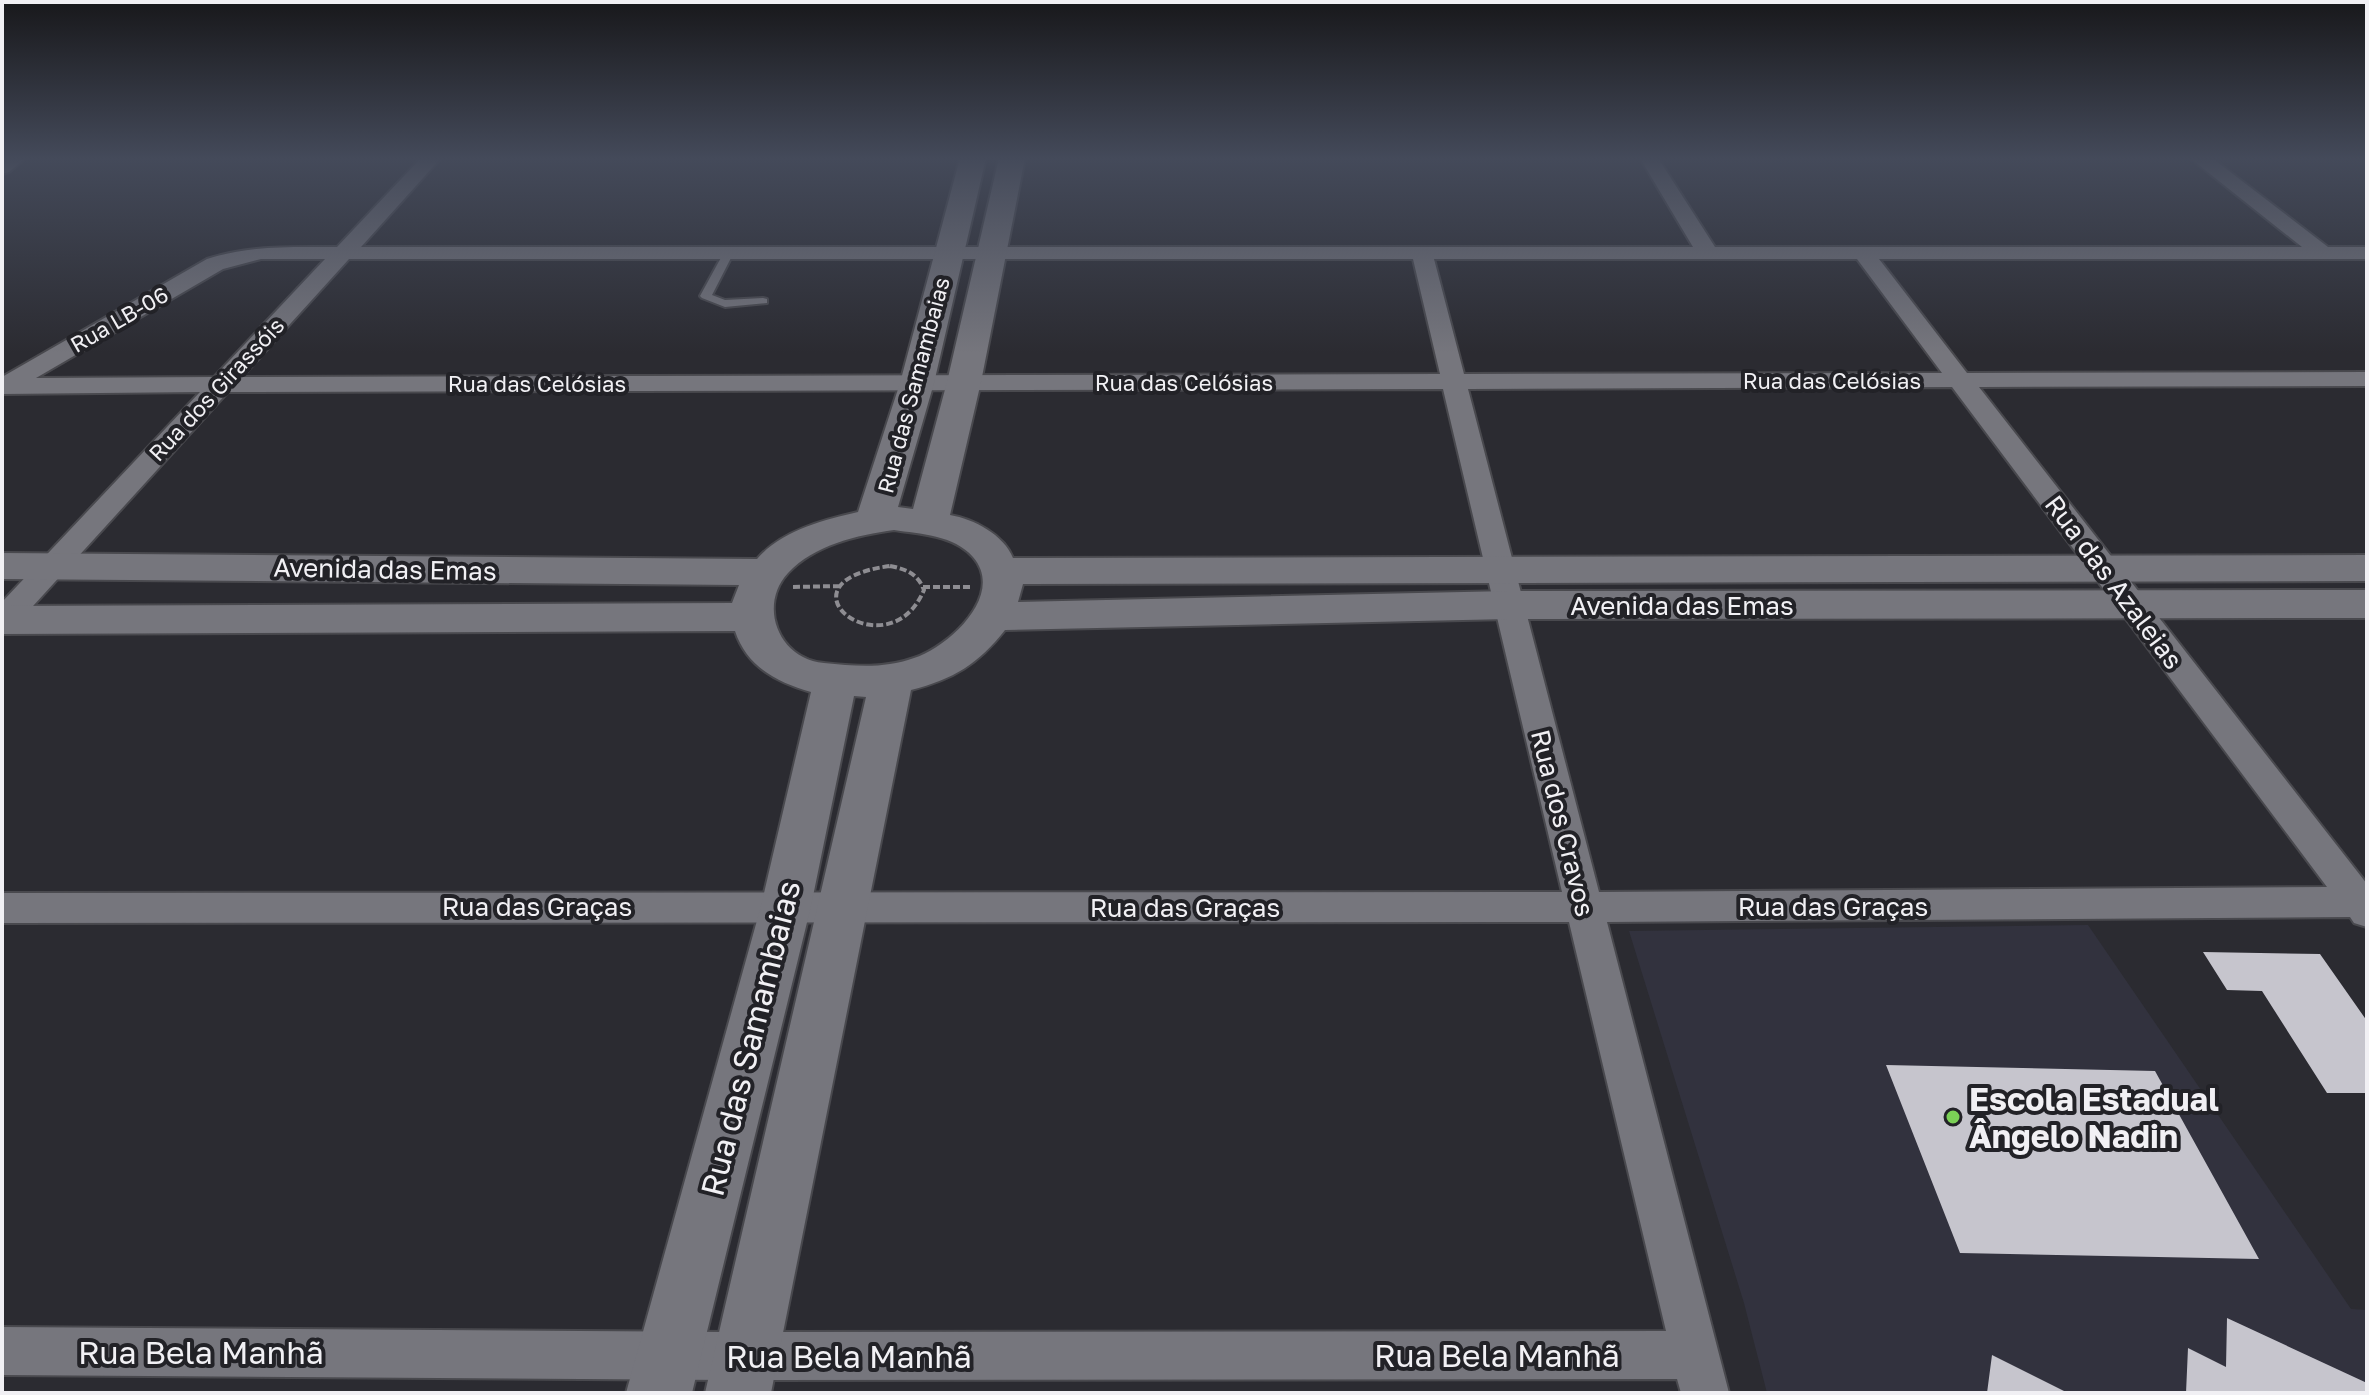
<svg xmlns="http://www.w3.org/2000/svg" width="2369" height="1395" font-family="'Golos Text',sans-serif">
  <rect width="100%" height="100%" fill="#2b2b31"/>
  <path fill="#32323e" d="M 2088,925 L 2351,1309 L 2367,1310 L 2367,1393 L 1767,1393 L 1744,1303 L 1629,931 Z"/>
  <path fill="#c6c5cd" d="M 2203,952 L 2320,954 L 2367,1021 L 2367,1093 L 2327,1093 L 2262,991 L 2227,990 Z
    M 1886,1065 L 2155,1071 L 2259,1259 L 1960,1253 Z
    M 2227,1318 L 2367,1383 L 2367,1393 L 2186,1393 L 2188,1348 L 2226,1367 Z
    M 1992,1355 L 2068,1393 L 1987,1393 Z"/>
  <g fill="none" stroke-linecap="round" stroke-linejoin="round">
    <defs>
      <path id="lane" d="M 728,251 L 733,254 L 712,295 L 725,300 L 763,298 L 767,299 L 767,303 L 725,307 L 702,298 L 700,296 L 723,254 Z"/>
      <path id="street" d="M 4,158 L 26,158 L 9,172 L 2,174 Z
        M 421,158 L 441,158 L 361,247 L 1693,247 L 1640,158 L 1658,158 L 1715,247 L 2302,247 L 2190,158 L 2212,158 L 2328,247 L 2367,247 L 2367,259 L 1879,259 L 1967,373 L 2367,372 L 2367,386 L 1979,387 L 2367,884 L 2367,927 L 2354,923 L 2350,917 L 1607,922 L 1729,1393 L 1681,1393 L 1677,1379 L 728,1380 L 2,1375 L 2,1327 L 728,1332 L 1666,1331 L 1569,922 L 2,923 L 2,893 L 1562,892 L 1443,389 L 228,392 L 13,628 L 2,631 L 2,602 L 200,392 L 2,394 L 2,377 L 207,259 C 250,245 292,247 337,247 ZM 261,259 L 325,259 L 214,377 L 36,378 L 223,269 ZM 349,259 L 1413,259 L 1440,374 L 242,377 ZM 1434,259 L 1857,259 L 1942,373 L 1464,374 ZM 1952,387 L 2327,887 L 1599,892 L 1468,389 Z"/>
      <path id="secondary" d="M 960,158 L 986,158 L 934,383 L 898,507 L 913,509 L 947,382 L 999,158 L 1025,158 L 981,382 L 950,515 C 974,519 1004,535 1013,558 L 2367,555 L 2367,581 L 1023,584 L 1018,602 L 1509,591 L 2367,590 L 2367,618 L 1509,619 L 1005,630 C 978,664 954,679 911,690 L 771,1393 L 705,1393 L 866,697 L 854,696 L 811,906 L 692,1393 L 626,1393 L 761,906 L 811,692 C 777,682 747,667 735,631 L 2,634 L 2,606 L 732,603 L 739,585 L 2,579 L 2,553 L 757,559 C 781,531 823,520 858,512 L 900,383 ZM 894,530 C 920,534 954,535 973,557 C 1006,595 948,647 914,658 C 884,669 855,666 824,663 C 778,659 758,605 788,573 C 814,545 857,535 894,530 Z"/>
    </defs>
    <use href="#lane" stroke="#49494e" stroke-width="4"/>
    <use href="#street" stroke="#49494e" stroke-width="4"/>
    <use href="#secondary" stroke="#49494e" stroke-width="4"/>
    <path stroke="#8e8d92" stroke-width="4" stroke-dasharray="7 3" stroke-linecap="butt" d="M 890,566 C 906,569 918,574 924,590 C 888,675 767,582 890,566 Z
      M 793,587 L 840,586
      M 923,587 L 970,587"/>
    <use href="#lane" fill="#76767d" fill-rule="evenodd"/>
    <use href="#street" fill="#76767d" fill-rule="evenodd"/>
    <use href="#secondary" fill="#76767d" fill-rule="evenodd"/>
  </g>
  <linearGradient id="sky" x2="0" y2="1"><stop stop-color="#18181b"/><stop offset="0.45" stop-color="#444a5a"/><stop offset="1" stop-color="#444a5a" stop-opacity="0"/></linearGradient>
  <rect width="2369" height="353" fill="url(#sky)"/>
  <circle fill="#7bd156" stroke="#222227" stroke-width="3" cx="1953" cy="1117" r="8"/>
  <g text-anchor="middle" dominant-baseline="central" stroke-width="8" stroke-linejoin="round" paint-order="stroke">
    <g font-size="22" fill="#f1f0f4" stroke="#222227">
      <text transform="translate(119 319) rotate(-30)">Rua LB-06</text>
      <text x="1832" y="380">Rua das Celósias</text>
      <text x="1184" y="382">Rua das Celósias</text>
      <text x="537" y="383">Rua das Celósias</text>
      <text transform="translate(913 385) rotate(-75)">Rua das Samambaias</text>
      <text transform="translate(216 389) rotate(-47)">Rua dos Girassóis</text>
    </g>
    <g font-size="26" fill="#f1f0f4" stroke="#222227">
      <text transform="translate(385 569) rotate(1)">Avenida das Emas</text>
      <text transform="translate(2114 582) rotate(53)">Rua das Azaleias</text>
      <text x="1682" y="605">Avenida das Emas</text>
      <text transform="translate(1563 823) rotate(76)">Rua dos Cravos</text>
      <text x="537" y="906">Rua das Graças</text>
      <text x="1833" y="906">Rua das Graças</text>
      <text x="1185" y="907">Rua das Graças</text>
    </g>
    <g font-size="32" fill="#f1f0f4" stroke="#222227">
      <text transform="translate(750 1038) rotate(-76)">Rua das Samambaias</text>
      <text x="201" y="1352">Rua Bela Manhã</text>
      <text x="1497" y="1355">Rua Bela Manhã</text>
      <text x="849" y="1356">Rua Bela Manhã</text>
    </g>
    <g font-size="32" font-weight="bold" fill="#f1f0f4" stroke="#222227" text-anchor="start">
      <text x="1969" y="1099">Escola Estadual<tspan x="1969" dy="37">Ângelo Nadin</tspan></text>
    </g>
  </g>
  <rect width="2369" height="1395" fill="none" stroke="#f1f0f4" stroke-width="8"/>
</svg>
